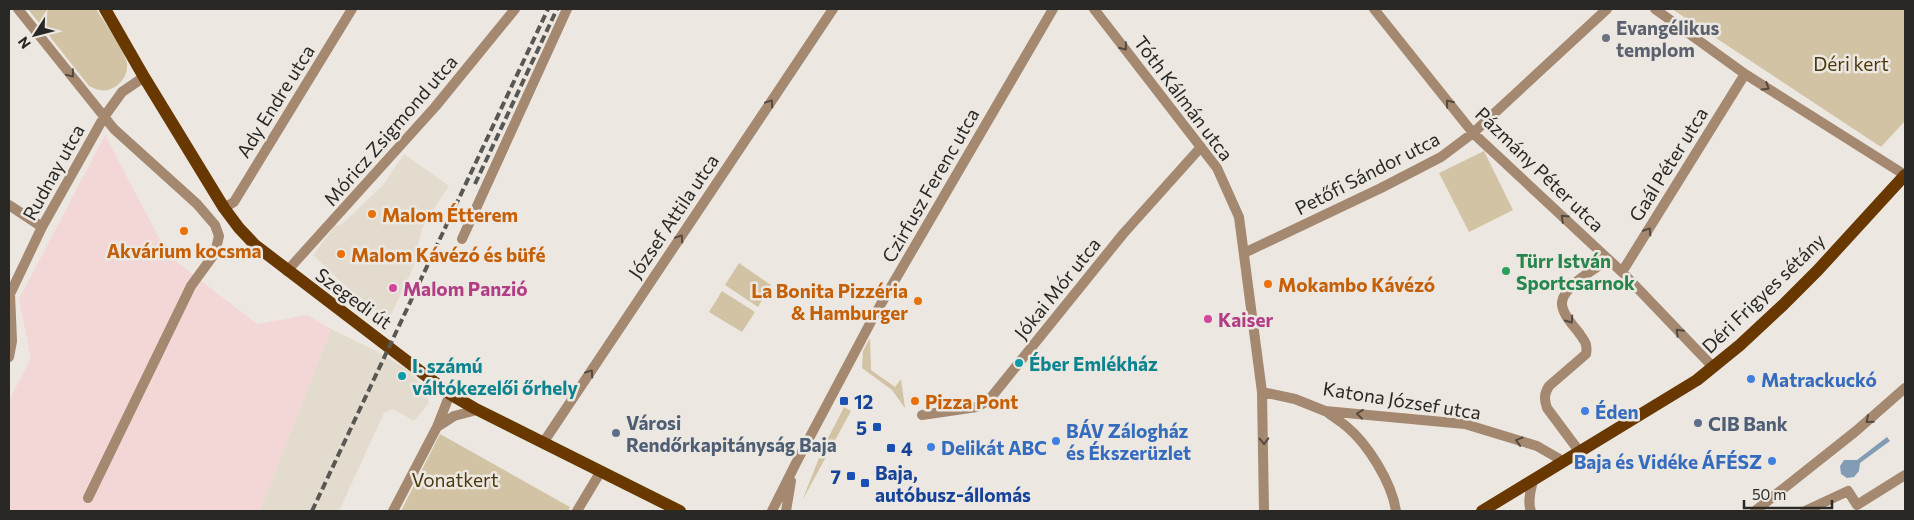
<svg xmlns="http://www.w3.org/2000/svg" width="1914" height="520" font-family="Commissioner,sans-serif">
  <rect width="100%" height="100%" fill="#ece8e1"/>
  <path fill="#e3dcce" d="M 404,154 L 449,186 L 428,217 L 422,229 L 413,268 L 388,321 L 374,308 L 343,284 L 313,255 L 335,226 L 342,224 L 383,185 Z
    M 331,329 L 378,352 L 410,371 L 427,393 L 429,403 L 414,421 L 393,409 L 384,413 L 339,511 L 260,511 Z"/>
  <path fill="#f2d7d6" d="M 105,135 L 168,255 L 257,324 L 307,315 L 331,329 L 260,511 L 9,511 L 9,400 L 31,359 L 19,299 Z"/>
  <path fill="#d2c3a5" d="M 28,9 L 96,9 C 103,20 126,53 127,64 C 128,75 121,85 111,89 C 104,92 96,90 89,86 Z
    M 1672,9 L 1905,9 L 1905,121 L 1881,147 Z
    M 1484,151 L 1513,210 L 1469,232 L 1439,173 Z
    M 739,263 L 771,285 L 758,307 L 725,285 Z
    M 722,291 L 755,312 L 742,332 L 709,312 Z
    M 870,338 L 871,370 L 895,387 L 901,379 L 905,408 L 892,390 L 862,368 L 863,351 Z
    M 844,407 L 851,411 L 802,501 L 823,448 Z
    M 440,434 L 570,507 L 568,511 L 401,511 Z"/>
  <path fill="#839cb6" d="M 1887,437 L 1890,441 L 1860,463 L 1859,471 L 1854,477 L 1847,478 L 1841,474 L 1840,466 L 1844,460 L 1857,460 Z"/>
  <g fill="none" stroke-linecap="round" stroke-linejoin="round">
    <path stroke="#a48870" stroke-width="10" d="M 18,9 L 114,129 L 197,204 L 215,225 L 219,236 L 215,253 L 191,286 L 88,498
      M 1094,9 L 1217,168 L 1239,217 L 1262,392 L 1264,511
      M 1374,9 L 1473,133 L 1622,272 L 1713,367
      M 1655,9 L 1745,74 L 1905,175
      M 9,205 L 42,227
      M 224,208 L 234,202 L 352,9
      M 462,239 L 567,9
      M 1244,253 L 1381,188 L 1441,157 L 1473,133 L 1607,9
      M 287,271 L 435,107 L 515,9
      M 1622,272 L 1745,74
      M 9,357 L 12,341 L 10,294 L 42,227 L 104,117 L 122,92 L 144,77
      M 1262,392 L 1295,399 L 1325,411 L 1465,424 L 1537,446 L 1563,461
      M 1327,412 C 1333,417 1340,421 1346,426 C 1368,444 1392,483 1396,511
      M 922,415 L 977,407 L 989,400 L 1123,234 L 1201,147
      M 437,427 L 454,416 L 477,410
      M 543,443 L 833,9
      M 1579,451 L 1547,408 C 1544,399 1544,394 1549,386 L 1586,354 C 1588,344 1584,340 1579,333 C 1573,325 1561,313 1562,302 C 1564,286 1596,268 1608,260
      M 393,511 L 437,427 L 450,394
      M 577,511 L 601,471
      M 772,511 L 796,463 L 874,316 L 1053,9
      M 786,511 L 791,481
      M 1531,511 C 1527,502 1531,490 1533,480
      M 1755,511 L 1856,431 L 1905,388
      M 1805,511 L 1848,491 L 1857,505 L 1905,475"/>
    <path stroke="#683800" stroke-width="12" d="M 105,9 L 144,77 L 224,208 L 239,228 L 255,245 L 450,394 L 474,408 L 680,511
      M 1482,511 L 1697,380 L 1740,345 L 1783,305 L 1818,270 L 1905,175"/>
    <path stroke="#595753" stroke-width="4" stroke-dasharray="8 4" stroke-linecap="butt" d="M 475,184 L 557,9
      M 312,511 L 548,9"/>
  </g>
  <defs><path id="oneway-chevron" d="M-2-3.5L2.5 0L-2 3.5" fill="none" stroke-width="1.6" stroke-linecap="round" stroke-linejoin="round" transform="scale(1.25)"/></defs>
  <g stroke="#544a3f">
    <use href="#oneway-chevron" transform="translate(1124 47) rotate(52)"/>
    <use href="#oneway-chevron" transform="translate(71 74) rotate(51)"/>
    <use href="#oneway-chevron" transform="translate(1766 87) rotate(32)"/>
    <use href="#oneway-chevron" transform="translate(770 103) rotate(-56)"/>
    <use href="#oneway-chevron" transform="translate(1449 103) rotate(-129)"/>
    <use href="#oneway-chevron" transform="translate(1564 218) rotate(-137)"/>
    <use href="#oneway-chevron" transform="translate(1648 231) rotate(-58)"/>
    <use href="#oneway-chevron" transform="translate(680 238) rotate(-56)"/>
    <use href="#oneway-chevron" transform="translate(1570 320) rotate(55)"/>
    <use href="#oneway-chevron" transform="translate(1679 332) rotate(-134)"/>
    <use href="#oneway-chevron" transform="translate(590 373) rotate(-56)"/>
    <use href="#oneway-chevron" transform="translate(1360 414) rotate(-174)"/>
    <use href="#oneway-chevron" transform="translate(1869 420) rotate(139)"/>
    <use href="#oneway-chevron" transform="translate(1264 441) rotate(88)"/>
    <use href="#oneway-chevron" transform="translate(1519 441) rotate(-163)"/>
  </g>
  <circle fill="#6b7280" stroke="#ece8e1" stroke-width="2" cx="1606" cy="38" r="5"/>
  <g fill="#e8710a" stroke="#ece8e1" stroke-width="2">
    <circle cx="372" cy="214" r="5"/>
    <circle cx="184" cy="231" r="5"/>
    <circle cx="341" cy="254" r="5"/>
    <circle cx="1268" cy="284" r="5"/>
    <circle cx="918" cy="301" r="5"/>
    <circle cx="915" cy="401" r="5"/>
  </g>
  <circle fill="#2e9e5b" stroke="#ece8e1" stroke-width="2" cx="1506" cy="271" r="5"/>
  <g fill="#d1479c" stroke="#ece8e1" stroke-width="2">
    <circle cx="393" cy="288" r="5"/>
    <circle cx="1208" cy="319" r="5"/>
  </g>
  <g fill="#0f9aa8" stroke="#ece8e1" stroke-width="2">
    <circle cx="1019" cy="363" r="5"/>
    <circle cx="402" cy="376" r="5"/>
  </g>
  <g fill="#3f7fe0" stroke="#ece8e1" stroke-width="2">
    <circle cx="1751" cy="379" r="5"/>
    <circle cx="1585" cy="411" r="5"/>
    <circle cx="1056" cy="441" r="5"/>
    <circle cx="931" cy="447" r="5"/>
    <circle cx="1772" cy="461" r="5"/>
  </g>
  <g fill="#1a4fb4" stroke="#ece8e1" stroke-width="2">
    <rect x="839" y="396" width="10" height="10" rx="2.5"/>
    <rect x="872" y="422" width="10" height="10" rx="2.5"/>
    <rect x="886" y="443" width="10" height="10" rx="2.5"/>
    <rect x="846" y="471" width="10" height="10" rx="2.5"/>
    <rect x="860" y="478" width="10" height="10" rx="2.5"/>
  </g>
  <g fill="#5c6f8a" stroke="#ece8e1" stroke-width="2">
    <circle cx="1698" cy="423" r="5"/>
    <circle cx="616" cy="433" r="5"/>
  </g>
  <g text-anchor="middle" dominant-baseline="central" stroke-width="5" stroke-linejoin="round" paint-order="stroke">
    <g font-size="19" font-weight="bold" fill="#5b616d" stroke="#ece8e1" text-anchor="start">
      <text x="1616" y="27">Evangélikus<tspan x="1616" dy="22">templom</tspan></text>
    </g>
    <g font-size="19" fill="#4a380e" stroke="#ece8e1">
      <text x="1851" y="63">Déri kert</text>
      <text x="455" y="479">Vonatkert</text>
    </g>
    <g font-size="19" fill="#292825" stroke="#ece8e1">
      <text transform="translate(1184 98) rotate(53)">Tóth Kálmán utca</text>
      <text transform="translate(275 101) rotate(-58)">Ady Endre utca</text>
      <text transform="translate(390 130) rotate(-49)">Móricz Zsigmond utca</text>
      <text transform="translate(1668 164) rotate(-58)">Gaál Péter utca</text>
      <text transform="translate(1540 169) rotate(44)">Pázmány Péter utca</text>
      <text transform="translate(53 172) rotate(-61)">Rudnay utca</text>
      <text transform="translate(1367 173) rotate(-27)">Petőfi Sándor utca</text>
      <text transform="translate(930 185) rotate(-60)">Czirfusz Ferenc utca</text>
      <text transform="translate(673 216) rotate(-56)">József Attila utca</text>
      <text transform="translate(1057 288) rotate(-51)">Jókai Mór utca</text>
      <text transform="translate(1763 293) rotate(-44)">Déri Frigyes sétány</text>
      <text transform="translate(354 298) rotate(36)">Szegedi út</text>
      <text transform="translate(1402 400) rotate(9)">Katona József utca</text>
    </g>
    <g font-size="19" font-weight="bold" fill="#c56008" stroke="#ece8e1" text-anchor="start">
      <text x="382" y="214">Malom Étterem</text>
      <text x="184" y="250" text-anchor="middle">Akvárium kocsma</text>
      <text x="351" y="254">Malom Kávézó és büfé</text>
      <text x="1278" y="284">Mokambo Kávézó</text>
      <text x="908" y="290" text-anchor="end">La Bonita Pizzéria<tspan x="908" dy="22">&amp; Hamburger</tspan></text>
      <text x="925" y="401">Pizza Pont</text>
    </g>
    <g font-size="19" font-weight="bold" fill="#27864d" stroke="#ece8e1" text-anchor="start">
      <text x="1516" y="260">Türr István<tspan x="1516" dy="22">Sportcsarnok</tspan></text>
    </g>
    <g font-size="19" font-weight="bold" fill="#b23c85" stroke="#ece8e1" text-anchor="start">
      <text x="403" y="288">Malom Panzió</text>
      <text x="1218" y="319">Kaiser</text>
    </g>
    <g font-size="19" font-weight="bold" fill="#0d838f" stroke="#ece8e1" text-anchor="start">
      <text x="1029" y="363">Éber Emlékház</text>
      <text x="412" y="365">I. számú<tspan x="412" dy="22">váltókezelői őrhely</tspan></text>
    </g>
    <g font-size="19" font-weight="bold" fill="#366cbe" stroke="#ece8e1" text-anchor="start">
      <text x="1761" y="379">Matrackuckó</text>
      <text x="1595" y="411">Éden</text>
      <text x="1066" y="430">BÁV Zálogház<tspan x="1066" dy="22">és Ékszerüzlet</tspan></text>
      <text x="941" y="447">Delikát ABC</text>
      <text x="1762" y="461" text-anchor="end">Baja és Vidéke ÁFÉSZ</text>
    </g>
    <g font-size="19" font-weight="bold" fill="#164399" stroke="#ece8e1" text-anchor="start">
      <text x="854" y="401">12</text>
      <text x="867" y="427" text-anchor="end">5</text>
      <text x="901" y="448">4</text>
      <text x="875" y="472">Baja,<tspan x="875" dy="22">autóbusz-állomás</tspan></text>
      <text x="841" y="476" text-anchor="end">7</text>
    </g>
    <g font-size="19" font-weight="bold" fill="#4e5e75" stroke="#ece8e1" text-anchor="start">
      <text x="626" y="422">Városi<tspan x="626" dy="22">Rendőrkapitányság Baja</tspan></text>
      <text x="1708" y="423">CIB Bank</text>
    </g>
  </g>
  <rect width="1914" height="520" fill="none" stroke="#292825" stroke-width="20"/>
  <g transform="translate(35 35) rotate(234)" stroke="#ece8e1" stroke-width="4" paint-order="stroke">
  <path d="M0-4L9 19L0 12L-9 19Z" fill="#292825"/>
  <text y="-8" font-size="14" font-weight="bold" text-anchor="middle" fill="#292825">N</text>
  </g>
  <path d="M1744 500v8h88v-8" fill="none" stroke="#292825" stroke-width="2.5"/>
  <text x="1752" y="500" font-size="15" fill="#292825" stroke="#ece8e1" stroke-width="4" paint-order="stroke">50 m</text>
</svg>
